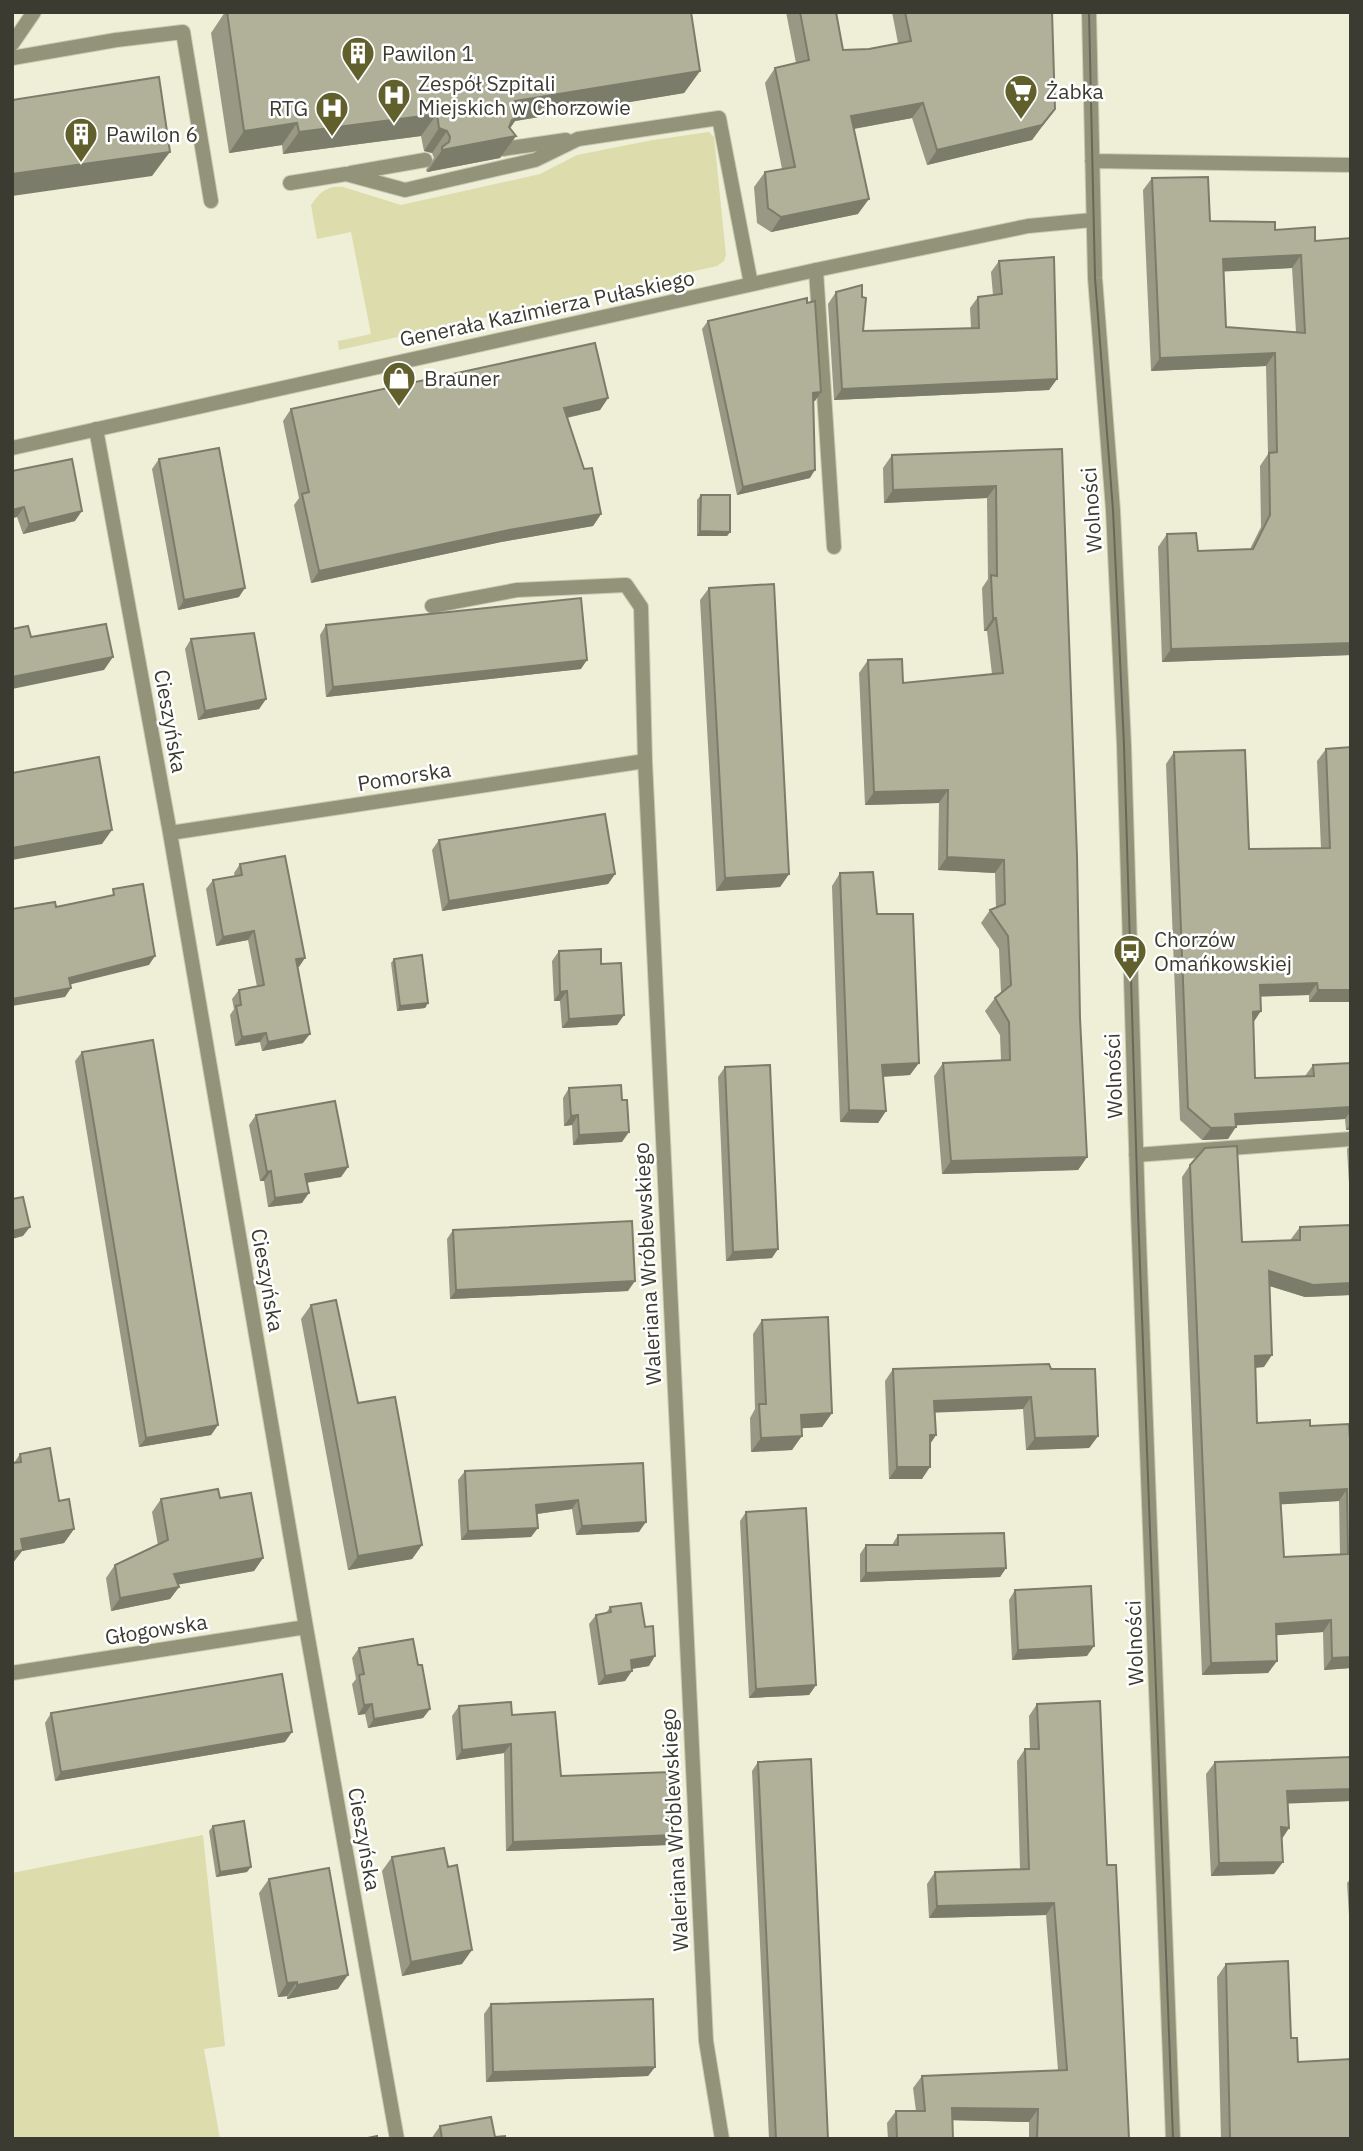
<svg xmlns="http://www.w3.org/2000/svg" width="1363" height="2151" font-family="'IBM Plex Sans',sans-serif">
  <rect width="100%" height="100%" fill="#eeefd6"/>
  <path fill="#dcdcad" d="M 709,132 L 714,137 L 726,255 L 724,261 L 717,266 L 339,350 L 338,341 L 371,334 L 351,232 L 317,239 L 311,205 C 319,193 327,185 343,187 L 401,205 L 540,174 L 577,155 L 653,140 Z
    M 203,1835 L 225,2046 L 204,2049 L 220,2139 L 12,2139 L 12,1873 Z"/>
  <g fill="none" stroke-linecap="round" stroke-linejoin="round">
    <defs>
      <path id="service" d="M 12,44 L 34,12
        M 12,58 L 116,40 L 183,32 L 211,201
        M 503,149 L 566,140
        M 351,173 L 425,160
        M 290,183 L 346,174 L 405,190 L 535,160 L 578,139 L 719,118 L 751,284
        M 816,270 L 834,547"/>
      <path id="minor" d="M 1089,12 L 1095,278 L 1113,510 L 1124,745 L 1138,1212 L 1173,2139
        M 1092,161 L 1351,165
        M 96,429 L 170,833 L 306,1627 L 397,2139
        M 12,448 L 816,270 L 1028,226 L 1092,220
        M 432,606 L 517,590 L 626,585 L 641,607 L 645,761 L 706,2041 L 722,2139
        M 170,833 L 645,761
        M 1136,1155 L 1351,1139
        M 12,1673 L 306,1627"/>
    </defs>
    <use href="#service" stroke="#cacbb5" stroke-width="16"/>
    <use href="#minor" stroke="#cacbb5" stroke-width="16"/>
    <use href="#service" stroke="#93937a" stroke-width="14"/>
    <use href="#minor" stroke="#93937a" stroke-width="14"/>
    <path stroke="#68685a" stroke-width="2" d="M 1089,12 L 1095,278 L 1113,510 L 1124,745 L 1138,1212 L 1173,2139"/>
  </g>
  <path fill="#989884" fill-rule="evenodd" d="M 225,12 L 691,12 L 700,71 L 684,93 L 515,121 L 510,128 L 516,136 L 500,158 L 427,172 L 426,170 L 434,158 L 432,153 L 424,151 L 421,136 L 283,154 L 282,145 L 229,153 L 211,33 Z
    M 786,12 L 836,12 L 843,50 L 869,49 L 898,43 L 892,12 L 1052,12 L 1055,109 L 1032,140 L 927,165 L 912,118 L 854,129 L 858,214 L 771,232 L 757,223 L 754,187 L 765,172 L 782,169 L 765,83 L 775,68 L 796,63 Z
    M 1152,178 L 1210,221 L 1275,230 L 1315,241 L 1351,238 L 1351,655 L 1162,662 L 1158,547 L 1167,534 L 1198,551 L 1250,549 L 1261,527 L 1260,466 L 1268,454 L 1266,366 L 1151,371 L 1143,190 ZM 1292,268 L 1296,332 L 1226,327 L 1224,271 Z
    M 999,261 L 1057,379 L 1049,390 L 834,400 L 828,304 L 836,292 L 863,331 L 971,328 L 970,308 L 978,297 L 993,295 L 991,272 Z
    M 708,321 L 815,401 L 813,401 L 810,478 L 737,495 L 702,329 Z
    M 608,398 L 600,410 L 567,418 L 584,469 L 601,514 L 593,526 L 501,542 L 311,583 L 294,505 L 299,498 L 283,421 L 291,409 Z
    M 1062,449 L 1080,1018 L 1087,1157 L 1078,1170 L 942,1174 L 934,1076 L 943,1063 L 1001,1060 L 1000,1035 L 985,1011 L 995,998 L 1001,993 L 999,949 L 981,923 L 990,910 L 996,908 L 995,873 L 938,870 L 939,803 L 865,805 L 859,673 L 868,660 L 903,683 L 992,674 L 987,631 L 984,631 L 982,588 L 988,579 L 987,498 L 884,503 L 883,468 L 892,455 Z
    M 159,459 L 239,597 L 178,610 L 152,469 Z
    M 12,471 L 75,521 L 23,534 L 17,517 L 12,518 Z
    M 701,495 L 730,532 L 727,536 L 697,536 L 697,500 Z
    M 709,588 L 789,874 L 780,887 L 716,891 L 700,600 Z
    M 326,625 L 581,669 L 326,697 L 320,635 Z
    M 191,639 L 266,699 L 259,709 L 198,720 L 185,649 Z
    M 1351,747 L 1351,1033 L 1349,1002 L 1309,1002 L 1309,995 L 1260,996 L 1253,1022 L 1255,1078 L 1305,1076 L 1313,1065 L 1351,1063 L 1351,1130 L 1346,1130 L 1345,1119 L 1236,1125 L 1228,1139 L 1202,1140 L 1180,1120 L 1166,764 L 1174,752 L 1249,849 L 1321,848 L 1317,761 L 1326,749 Z
    M 439,840 L 615,874 L 608,884 L 442,911 L 432,850 Z
    M 240,864 L 299,967 L 297,967 L 303,1043 L 262,1051 L 260,1042 L 235,1046 L 230,1015 L 234,1009 L 232,999 L 239,990 L 257,987 L 248,940 L 216,946 L 206,889 L 213,880 L 235,877 L 234,873 Z
    M 840,873 L 877,914 L 910,1075 L 883,1077 L 886,1111 L 878,1123 L 840,1122 L 832,886 Z
    M 559,951 L 601,964 L 624,1015 L 617,1025 L 562,1028 L 560,1001 L 554,1001 L 552,961 Z
    M 394,959 L 428,1003 L 425,1008 L 397,1011 L 391,963 Z
    M 82,1052 L 218,1425 L 211,1435 L 139,1447 L 75,1061 Z
    M 725,1067 L 772,1258 L 726,1261 L 718,1077 Z
    M 569,1088 L 622,1142 L 573,1145 L 572,1125 L 564,1126 L 563,1098 Z
    M 256,1115 L 348,1167 L 341,1177 L 306,1183 L 302,1203 L 268,1207 L 264,1181 L 260,1181 L 249,1125 Z
    M 1351,1144 L 1351,1218 L 1347,1149 Z
    M 1190,1165 L 1242,1242 L 1291,1241 L 1291,1239 L 1300,1227 L 1351,1225 L 1351,1295 L 1305,1297 L 1269,1286 L 1264,1367 L 1255,1368 L 1257,1423 L 1310,1426 L 1349,1424 L 1351,1668 L 1324,1670 L 1323,1632 L 1276,1635 L 1277,1661 L 1268,1673 L 1202,1675 L 1182,1177 ZM 1339,1501 L 1340,1554 L 1284,1557 L 1280,1504 Z
    M 453,1230 L 628,1291 L 450,1299 L 447,1239 Z
    M 311,1305 L 358,1403 L 422,1545 L 412,1559 L 348,1570 L 301,1319 Z
    M 762,1320 L 832,1413 L 822,1427 L 801,1428 L 792,1450 L 751,1452 L 750,1418 L 755,1409 L 753,1334 Z
    M 893,1369 L 1051,1369 L 1098,1436 L 1089,1448 L 1026,1450 L 1023,1409 L 935,1412 L 936,1435 L 930,1444 L 922,1479 L 889,1479 L 885,1381 Z
    M 20,1454 L 59,1501 L 74,1529 L 64,1543 L 22,1551 L 12,1564 L 12,1463 L 14,1463 Z
    M 643,1463 L 639,1532 L 576,1535 L 572,1509 L 537,1514 L 531,1537 L 461,1540 L 458,1480 L 465,1471 Z
    M 220,1498 L 263,1558 L 254,1571 L 178,1584 L 179,1587 L 170,1599 L 111,1611 L 106,1578 L 115,1565 L 158,1545 L 152,1512 L 161,1499 Z
    M 746,1512 L 816,1685 L 809,1695 L 749,1698 L 740,1521 Z
    M 898,1535 L 1006,1568 L 1000,1577 L 860,1582 L 860,1554 L 866,1545 L 892,1545 Z
    M 1015,1590 L 1087,1656 L 1012,1660 L 1009,1600 Z
    M 610,1607 L 649,1666 L 632,1669 L 625,1681 L 598,1685 L 589,1624 L 596,1615 L 606,1613 Z
    M 359,1648 L 418,1665 L 430,1709 L 423,1718 L 368,1728 L 365,1714 L 358,1715 L 352,1684 L 356,1679 L 352,1658 Z
    M 1037,1704 L 1107,1865 L 1129,2139 L 1029,2139 L 1029,2122 L 953,2120 L 953,2139 L 888,2139 L 887,2123 L 896,2111 L 916,2111 L 913,2088 L 922,2076 L 1058,2070 L 1046,1915 L 929,1918 L 927,1884 L 935,1872 L 1020,1869 L 1017,1761 L 1025,1749 L 1030,1749 L 1029,1716 Z
    M 459,1706 L 512,1715 L 561,1776 L 668,1845 L 506,1851 L 504,1753 L 456,1760 L 452,1716 Z
    M 51,1713 L 285,1742 L 55,1781 L 45,1723 Z
    M 758,1762 L 828,2139 L 769,2139 L 752,1771 Z
    M 1215,1762 L 1351,1801 L 1288,1803 L 1289,1828 L 1282,1839 L 1274,1874 L 1211,1876 L 1206,1774 Z
    M 213,1826 L 247,1872 L 216,1877 L 209,1831 Z
    M 392,1857 L 462,1964 L 402,1976 L 382,1871 Z
    M 1351,1878 L 1351,1915 L 1349,1915 L 1347,1883 Z
    M 269,1879 L 338,1989 L 287,1999 L 287,1996 L 278,1997 L 259,1893 Z
    M 1226,1964 L 1291,2038 L 1298,2062 L 1351,2139 L 1221,2139 L 1217,1977 Z
    M 491,2004 L 655,2067 L 648,2076 L 486,2082 L 484,2014 Z
    M 440,2126 L 505,2139 L 431,2139 Z"/>
  <path fill="#7c7c6b" d="M 700,71 L 684,93 L 515,121 L 503,138 L 516,136 L 500,158 L 427,172 L 442,150 L 515,101 Z
    M 923,103 L 912,118 L 841,131 L 851,116 Z
    M 1055,109 L 1032,140 L 927,165 L 937,150 Z
    M 437,114 L 421,136 L 283,154 L 299,132 Z
    M 297,123 L 282,145 L 229,153 L 244,131 Z
    M 439,128 L 447,131 L 432,153 L 424,151 Z
    M 170,152 L 152,176 L 12,196 L 12,174 Z
    M 869,199 L 858,214 L 771,232 L 781,217 Z
    M 1301,255 L 1292,268 L 1215,272 L 1223,259 Z
    M 1275,353 L 1266,366 L 1151,371 L 1160,358 Z
    M 1057,379 L 1049,390 L 834,400 L 842,389 Z
    M 821,392 L 815,401 L 807,401 L 813,393 Z
    M 608,398 L 600,410 L 556,420 L 564,408 Z
    M 815,470 L 810,478 L 737,495 L 743,487 Z
    M 996,486 L 987,498 L 884,503 L 893,490 Z
    M 24,507 L 17,517 L 12,518 L 12,510 Z
    M 82,511 L 75,521 L 23,534 L 29,524 Z
    M 601,514 L 593,526 L 501,542 L 311,583 L 319,571 L 509,530 Z
    M 700,531 L 730,532 L 727,536 L 697,536 Z
    M 245,588 L 239,597 L 178,610 L 184,600 Z
    M 993,618 L 996,618 L 987,631 L 984,631 Z
    M 1351,643 L 1351,655 L 1162,662 L 1171,649 Z
    M 113,657 L 104,670 L 12,689 L 12,677 Z
    M 587,660 L 581,669 L 326,697 L 333,687 Z
    M 266,699 L 259,709 L 198,720 L 205,711 Z
    M 948,790 L 939,803 L 865,805 L 874,792 Z
    M 112,830 L 102,844 L 12,860 L 12,848 Z
    M 947,857 L 1004,860 L 995,873 L 938,870 Z
    M 615,874 L 608,884 L 442,911 L 449,901 Z
    M 789,874 L 780,887 L 716,891 L 725,878 Z
    M 254,931 L 248,940 L 216,946 L 223,937 Z
    M 155,956 L 149,965 L 64,986 L 69,978 Z
    M 305,958 L 299,967 L 290,968 L 296,959 Z
    M 1317,983 L 1309,995 L 1252,997 L 1260,985 Z
    M 71,988 L 65,997 L 12,1006 L 12,999 Z
    M 1318,990 L 1351,990 L 1351,1000 L 1349,1002 L 1309,1002 Z
    M 567,991 L 560,1001 L 554,1001 L 560,992 Z
    M 428,1003 L 425,1008 L 397,1011 L 400,1006 Z
    M 1261,1011 L 1253,1023 L 1253,1012 Z
    M 624,1015 L 617,1025 L 562,1028 L 569,1019 Z
    M 266,1033 L 260,1042 L 235,1046 L 242,1037 Z
    M 310,1034 L 303,1043 L 262,1051 L 268,1042 Z
    M 919,1063 L 910,1075 L 874,1077 L 882,1065 Z
    M 1351,1107 L 1351,1111 L 1345,1119 L 1227,1126 L 1235,1114 Z
    M 849,1110 L 886,1111 L 878,1123 L 840,1122 Z
    M 578,1115 L 572,1125 L 564,1126 L 571,1116 Z
    M 1351,1123 L 1351,1130 L 1346,1130 Z
    M 1236,1127 L 1228,1139 L 1202,1140 L 1211,1128 Z
    M 629,1132 L 622,1142 L 573,1145 L 579,1135 Z
    M 1087,1157 L 1078,1170 L 942,1174 L 951,1161 Z
    M 348,1167 L 341,1177 L 298,1184 L 305,1174 Z
    M 271,1171 L 264,1181 L 260,1181 L 267,1172 Z
    M 309,1193 L 302,1203 L 268,1207 L 275,1198 Z
    M 30,1227 L 23,1236 L 12,1239 L 12,1231 Z
    M 778,1249 L 772,1258 L 726,1261 L 733,1252 Z
    M 1269,1271 L 1351,1283 L 1351,1295 L 1305,1297 L 1260,1283 Z
    M 635,1281 L 628,1291 L 450,1299 L 456,1290 Z
    M 1272,1355 L 1264,1367 L 1246,1368 L 1255,1356 Z
    M 1031,1397 L 1023,1409 L 926,1413 L 934,1401 Z
    M 832,1413 L 822,1427 L 791,1429 L 801,1415 Z
    M 218,1425 L 211,1435 L 139,1447 L 146,1438 Z
    M 930,1435 L 936,1435 L 928,1447 Z
    M 802,1436 L 792,1450 L 751,1452 L 761,1438 Z
    M 1098,1436 L 1089,1448 L 1026,1450 L 1035,1438 Z
    M 897,1467 L 930,1467 L 922,1479 L 889,1479 Z
    M 1347,1489 L 1339,1501 L 1271,1505 L 1280,1493 Z
    M 578,1500 L 572,1509 L 529,1515 L 536,1505 Z
    M 646,1522 L 639,1532 L 576,1535 L 582,1526 Z
    M 538,1528 L 531,1537 L 461,1540 L 468,1531 Z
    M 74,1529 L 64,1543 L 22,1551 L 12,1564 L 12,1552 L 21,1539 Z
    M 422,1545 L 412,1559 L 348,1570 L 358,1556 Z
    M 263,1558 L 254,1571 L 165,1587 L 174,1574 Z
    M 1006,1568 L 1000,1577 L 860,1582 L 866,1573 Z
    M 179,1587 L 170,1599 L 111,1611 L 120,1598 Z
    M 1331,1620 L 1323,1632 L 1267,1636 L 1276,1624 Z
    M 1094,1646 L 1087,1656 L 1012,1660 L 1018,1650 Z
    M 655,1656 L 649,1666 L 624,1670 L 631,1660 Z
    M 1351,1657 L 1351,1668 L 1324,1670 L 1332,1658 Z
    M 1277,1661 L 1268,1673 L 1202,1675 L 1211,1663 Z
    M 632,1671 L 625,1681 L 598,1685 L 605,1676 Z
    M 816,1685 L 809,1695 L 749,1698 L 756,1689 Z
    M 372,1704 L 365,1714 L 358,1715 L 364,1705 Z
    M 430,1709 L 423,1718 L 368,1728 L 374,1719 Z
    M 292,1732 L 285,1742 L 55,1781 L 61,1772 Z
    M 511,1744 L 504,1753 L 456,1760 L 462,1750 Z
    M 1351,1789 L 1351,1801 L 1278,1804 L 1287,1791 Z
    M 1281,1827 L 1289,1828 L 1280,1841 Z
    M 674,1835 L 668,1845 L 506,1851 L 513,1842 Z
    M 1283,1862 L 1274,1874 L 1211,1876 L 1219,1863 Z
    M 251,1867 L 247,1872 L 216,1877 L 220,1872 Z
    M 1054,1903 L 1046,1915 L 929,1918 L 937,1906 Z
    M 472,1950 L 462,1964 L 402,1976 L 411,1962 Z
    M 348,1975 L 338,1989 L 287,1999 L 297,1985 Z
    M 297,1982 L 287,1996 L 278,1997 L 287,1983 Z
    M 655,2067 L 648,2076 L 486,2082 L 493,2072 Z
    M 952,2108 L 1038,2109 L 1029,2122 L 943,2120 Z"/>
  <path fill="#b1b199" stroke="#7c7c6b" stroke-width="2" fill-rule="evenodd" d="M 227,12 L 691,12 L 700,71 L 515,101 L 518,117 L 512,120 L 509,127 L 516,136 L 442,150 L 442,147 L 449,142 L 450,137 L 447,131 L 439,128 L 437,114 L 299,132 L 297,123 L 244,131 Z
    M 800,12 L 836,12 L 843,50 L 869,49 L 911,41 L 905,12 L 1052,12 L 1055,109 L 1042,125 L 937,150 L 923,103 L 851,116 L 869,199 L 781,217 L 768,208 L 765,172 L 795,167 L 775,68 L 809,60 Z
    M 159,77 L 170,152 L 12,174 L 12,100 Z
    M 1208,177 L 1210,221 L 1275,222 L 1275,230 L 1315,227 L 1315,241 L 1351,238 L 1351,643 L 1171,649 L 1167,534 L 1196,533 L 1198,551 L 1253,549 L 1270,515 L 1269,453 L 1277,452 L 1275,353 L 1160,358 L 1152,178 ZM 1301,255 L 1305,333 L 1226,327 L 1223,259 Z
    M 1054,257 L 1057,379 L 842,389 L 836,292 L 862,285 L 862,297 L 866,298 L 863,331 L 979,328 L 978,297 L 1002,294 L 999,261 Z
    M 807,298 L 807,303 L 815,301 L 821,392 L 813,393 L 815,470 L 743,487 L 708,321 Z
    M 595,343 L 608,398 L 564,408 L 584,469 L 592,468 L 601,514 L 509,530 L 319,571 L 302,494 L 309,492 L 291,409 Z
    M 219,448 L 245,588 L 184,600 L 159,459 Z
    M 1062,449 L 1077,856 L 1080,1018 L 1087,1157 L 951,1161 L 943,1063 L 1010,1060 L 1009,1022 L 995,998 L 1011,985 L 1008,936 L 990,910 L 1005,904 L 1004,860 L 947,857 L 948,790 L 874,792 L 868,660 L 902,659 L 903,683 L 1003,673 L 996,618 L 993,618 L 991,575 L 997,576 L 996,486 L 893,490 L 892,455 Z
    M 72,459 L 82,511 L 29,524 L 24,507 L 12,510 L 12,471 Z
    M 701,495 L 730,495 L 730,532 L 700,531 Z
    M 774,584 L 789,874 L 725,878 L 709,588 Z
    M 581,598 L 587,660 L 333,687 L 326,625 Z
    M 106,624 L 113,657 L 12,677 L 12,629 L 28,626 L 31,637 Z
    M 254,633 L 266,699 L 205,711 L 191,639 Z
    M 1351,747 L 1351,990 L 1318,990 L 1317,983 L 1260,985 L 1261,1011 L 1253,1012 L 1255,1078 L 1314,1076 L 1313,1065 L 1351,1063 L 1351,1107 L 1235,1114 L 1236,1127 L 1211,1128 L 1188,1108 L 1174,752 L 1245,750 L 1249,849 L 1330,848 L 1326,749 Z
    M 99,757 L 112,830 L 12,848 L 12,773 Z
    M 605,814 L 615,874 L 449,901 L 439,840 Z
    M 285,856 L 305,958 L 296,959 L 310,1034 L 268,1042 L 266,1033 L 242,1037 L 236,1006 L 241,1005 L 239,990 L 264,985 L 254,931 L 223,937 L 213,880 L 242,875 L 240,864 Z
    M 873,872 L 877,914 L 913,914 L 919,1063 L 882,1065 L 886,1111 L 849,1110 L 840,873 Z
    M 143,884 L 155,956 L 69,978 L 71,988 L 12,999 L 12,909 L 55,902 L 56,907 L 114,895 L 113,889 Z
    M 601,949 L 601,964 L 621,963 L 624,1015 L 569,1019 L 567,991 L 560,992 L 559,951 Z
    M 422,955 L 428,1003 L 400,1006 L 394,959 Z
    M 153,1040 L 218,1425 L 146,1438 L 82,1052 Z
    M 770,1065 L 778,1249 L 733,1252 L 725,1067 Z
    M 621,1085 L 622,1100 L 627,1100 L 629,1132 L 579,1135 L 578,1115 L 571,1116 L 569,1088 Z
    M 335,1101 L 348,1167 L 305,1174 L 309,1193 L 275,1198 L 271,1171 L 267,1172 L 256,1115 Z
    M 1237,1146 L 1242,1242 L 1300,1240 L 1300,1227 L 1351,1225 L 1351,1283 L 1313,1285 L 1269,1271 L 1272,1355 L 1255,1356 L 1257,1423 L 1310,1420 L 1310,1426 L 1349,1424 L 1351,1454 L 1351,1657 L 1332,1658 L 1331,1620 L 1276,1624 L 1277,1661 L 1211,1663 L 1190,1165 L 1205,1148 ZM 1347,1489 L 1348,1554 L 1284,1557 L 1280,1493 Z
    M 23,1197 L 30,1227 L 12,1231 L 12,1199 Z
    M 632,1221 L 635,1281 L 456,1290 L 453,1230 Z
    M 336,1300 L 358,1403 L 395,1397 L 422,1545 L 358,1556 L 311,1305 Z
    M 828,1317 L 832,1413 L 801,1415 L 802,1436 L 761,1438 L 759,1404 L 766,1404 L 762,1320 Z
    M 1049,1364 L 1051,1369 L 1095,1369 L 1098,1436 L 1035,1438 L 1031,1397 L 934,1401 L 936,1435 L 930,1435 L 930,1467 L 897,1467 L 893,1369 Z
    M 50,1448 L 59,1501 L 69,1499 L 74,1529 L 21,1539 L 23,1550 L 12,1552 L 12,1463 L 21,1462 L 20,1454 Z
    M 643,1463 L 646,1522 L 582,1526 L 578,1500 L 536,1505 L 538,1528 L 468,1531 L 465,1471 Z
    M 218,1489 L 220,1498 L 251,1493 L 263,1558 L 174,1574 L 179,1587 L 120,1598 L 115,1565 L 168,1540 L 161,1499 Z
    M 806,1508 L 816,1685 L 756,1689 L 746,1512 Z
    M 1004,1533 L 1006,1568 L 866,1573 L 866,1545 L 898,1545 L 898,1535 Z
    M 1091,1586 L 1094,1646 L 1018,1650 L 1015,1590 Z
    M 641,1603 L 645,1627 L 653,1626 L 655,1656 L 631,1660 L 632,1671 L 605,1676 L 596,1615 L 611,1612 L 610,1607 Z
    M 413,1639 L 418,1665 L 422,1665 L 430,1709 L 374,1719 L 372,1704 L 364,1705 L 359,1675 L 364,1674 L 359,1648 Z
    M 282,1674 L 292,1732 L 61,1772 L 51,1713 Z
    M 1100,1701 L 1107,1865 L 1116,1865 L 1129,2139 L 1037,2139 L 1038,2109 L 952,2108 L 953,2139 L 897,2139 L 896,2111 L 925,2111 L 922,2076 L 1067,2070 L 1054,1903 L 937,1906 L 935,1872 L 1029,1869 L 1025,1749 L 1039,1749 L 1037,1704 Z
    M 511,1702 L 512,1715 L 555,1712 L 561,1776 L 671,1772 L 674,1835 L 513,1842 L 511,1744 L 462,1750 L 459,1706 Z
    M 1351,1757 L 1351,1789 L 1287,1791 L 1289,1828 L 1281,1827 L 1283,1862 L 1219,1863 L 1215,1762 Z
    M 811,1759 L 828,2139 L 776,2139 L 758,1762 Z
    M 244,1821 L 251,1867 L 220,1872 L 213,1826 Z
    M 444,1848 L 448,1867 L 457,1865 L 472,1950 L 411,1962 L 392,1857 Z
    M 329,1868 L 348,1975 L 297,1985 L 297,1982 L 287,1983 L 269,1879 Z
    M 1288,1961 L 1291,2038 L 1297,2038 L 1298,2062 L 1351,2059 L 1351,2139 L 1230,2139 L 1226,1964 Z
    M 653,1999 L 655,2067 L 493,2072 L 491,2004 Z
    M 491,2117 L 495,2137 L 505,2136 L 505,2139 L 442,2139 L 440,2126 Z
    M 377,2136 L 377,2139 L 363,2139 Z"/>
  <defs>
    <symbol id="building-pin" viewBox="-11 -11 22 30"><path d="M0 17L-7.5 6A9.5 9.5 0 1 1 7.5 6Z" fill="#61602c" stroke="#fff"/><path d="M-4-6H4V6H1V3H-1V6H-4ZM-2.5-4.3h1.7v1.8h-1.7ZM.8-4.3h1.7v1.8H.8ZM-2.5-1h1.7V.8h-1.7ZM.8-1h1.7V.8H.8Z" fill="#fff"/></symbol>
    <symbol id="supermarket-pin" viewBox="-11 -11 22 30"><path d="M0 17L-7.5 6A9.5 9.5 0 1 1 7.5 6Z" fill="#61602c" stroke="#fff"/><path d="M-6-5.5h2.5l.6 2H6L4.5 2H-2.5L-4.4-4H-6ZM-1.5 3.2a1.3 1.3 0 1 0 .1 0ZM3 3.2a1.3 1.3 0 1 0 .1 0Z" fill="#fff"/></symbol>
    <symbol id="hospital-pin" viewBox="-11 -11 22 30"><path d="M0 17L-7.5 6A9.5 9.5 0 1 1 7.5 6Z" fill="#61602c" stroke="#fff"/><path d="M-5-5h3v3.5h4V-5h3V5h-3V1.5h-4V5h-3Z" fill="#fff"/></symbol>
    <symbol id="shop-pin" viewBox="-11 -11 22 30"><path d="M0 17L-7.5 6A9.5 9.5 0 1 1 7.5 6Z" fill="#61602c" stroke="#fff"/><path d="M-5-2.5h2.3a2.7 3.5 0 0 1 5.4 0H5L5.5 6h-11ZM-1.5-2.5h3a1.5 2.3 0 0 0-3 0Z" fill="#fff"/></symbol>
    <symbol id="bus-pin" viewBox="-11 -11 22 30"><path d="M0 17L-7.5 6A9.5 9.5 0 1 1 7.5 6Z" fill="#61602c" stroke="#fff"/><path d="M-5-6H5V4H4V6H2V4H-2V6H-4V4H-5ZM-3.5-4V0h7V-4ZM-3.5 1.2v1.5H-2V1.2ZM2 1.2v1.5H3.5V1.2Z" fill="#fff"/></symbol>
  </defs>
  <g fill-rule="evenodd">
    <use href="#building-pin" x="339" y="34" width="38" height="52"/>
    <use href="#supermarket-pin" x="1002" y="72" width="38" height="52"/>
    <use href="#hospital-pin" x="375" y="76" width="38" height="52"/>
    <use href="#hospital-pin" x="313" y="89" width="38" height="52"/>
    <use href="#building-pin" x="62" y="115" width="38" height="52"/>
    <use href="#shop-pin" x="380" y="359" width="38" height="52"/>
    <use href="#bus-pin" x="1111" y="932" width="38" height="52"/>
  </g>
  <g text-anchor="middle" dominant-baseline="central" stroke-width="5" stroke-linejoin="round" paint-order="stroke">
    <g font-size="21" fill="#3b3b31" stroke="#fff" text-anchor="start">
      <text x="382" y="53">Pawilon 1</text>
      <text x="418" y="83">Zespół Szpitali<tspan x="418" dy="24">Miejskich w Chorzowie</tspan></text>
      <text x="1046" y="91">Żabka</text>
      <text x="308" y="108" text-anchor="end">RTG</text>
      <text x="106" y="134">Pawilon 6</text>
      <text x="424" y="378">Brauner</text>
      <text x="1154" y="939">Chorzów<tspan x="1154" dy="24">Omańkowskiej</tspan></text>
    </g>
    <g font-size="21" fill="#3b3b31" stroke="#fff">
      <text transform="translate(547 308) rotate(-12)">Generała Kazimierza Pułaskiego</text>
      <text transform="translate(1091 510) rotate(-94)">Wolności</text>
      <text transform="translate(171 721) rotate(80)">Cieszyńska</text>
      <text transform="translate(404 776) rotate(-9)">Pomorska</text>
      <text transform="translate(1113 1076) rotate(-92)">Wolności</text>
      <text transform="translate(647 1264) rotate(-93)">Waleriana Wróblewskiego</text>
      <text transform="translate(268 1280) rotate(80)">Cieszyńska</text>
      <text transform="translate(156 1629) rotate(-9)">Głogowska</text>
      <text transform="translate(1134 1643) rotate(-92)">Wolności</text>
      <text transform="translate(674 1830) rotate(-93)">Waleriana Wróblewskiego</text>
      <text transform="translate(365 1839) rotate(80)">Cieszyńska</text>
    </g>
  </g>
  <rect width="1363" height="2151" fill="none" stroke="#3b3b31" stroke-width="28"/>
</svg>
